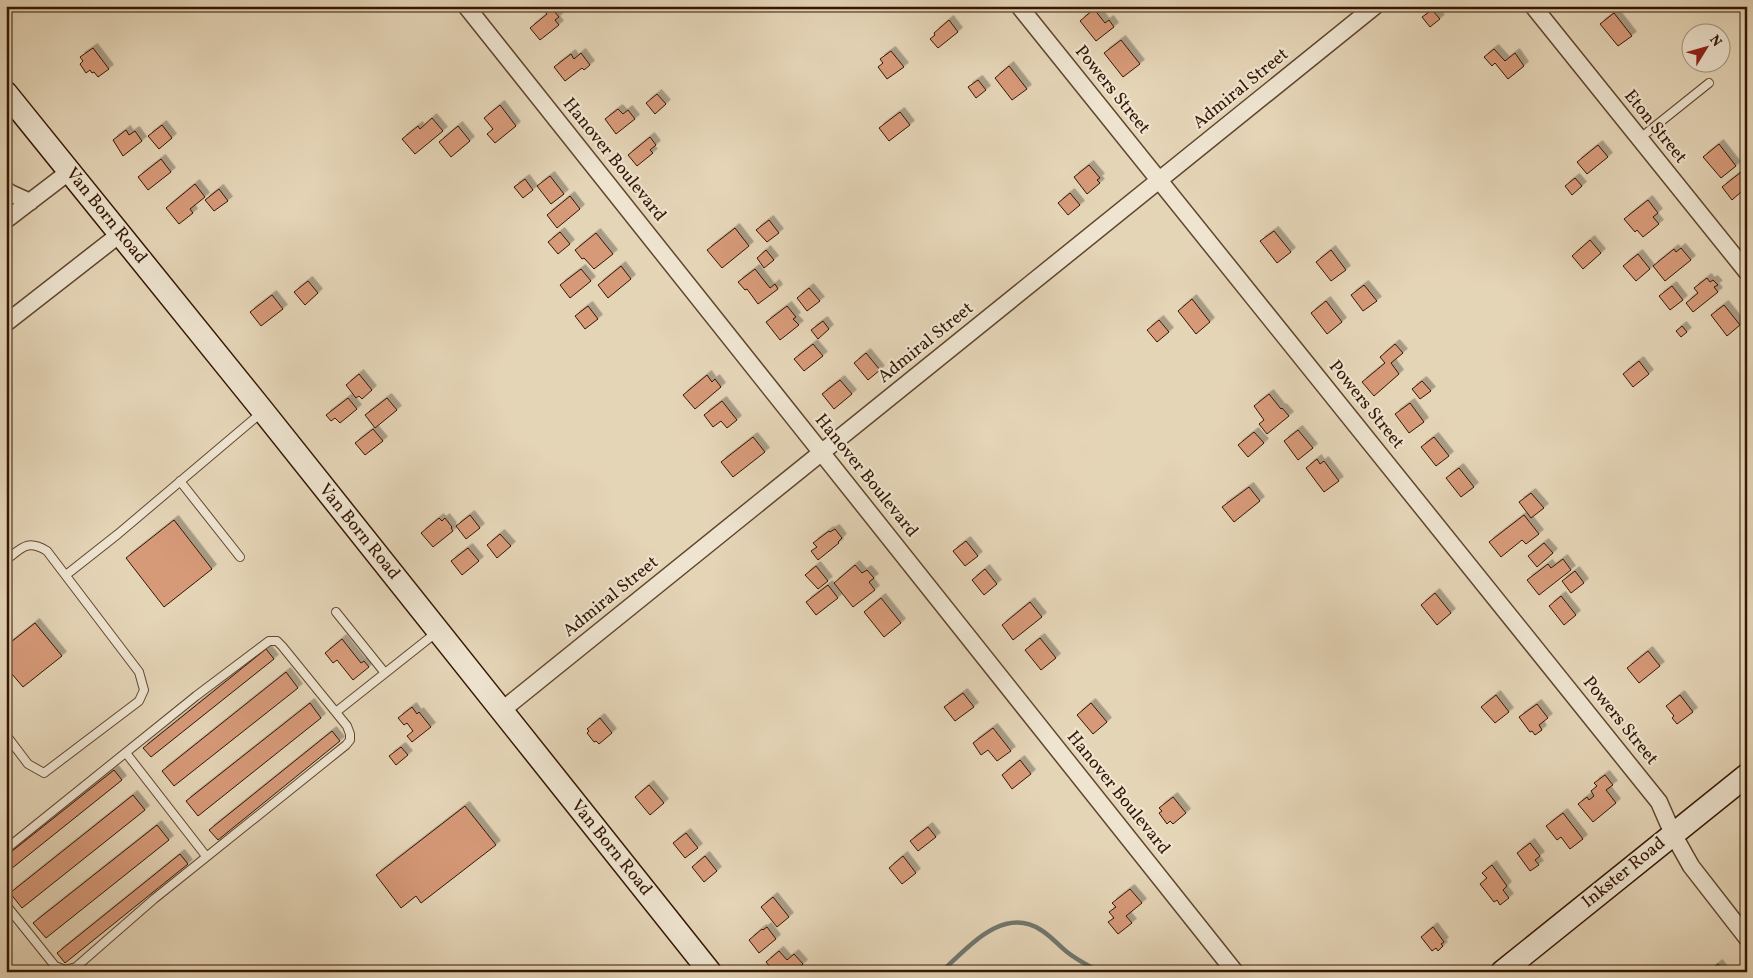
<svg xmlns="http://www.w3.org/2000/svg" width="1753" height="978" font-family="Vollkorn,serif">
  <defs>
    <filter id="shadow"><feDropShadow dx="4.5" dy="-4.5" stdDeviation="0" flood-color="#0004"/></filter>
  </defs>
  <rect width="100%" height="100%" fill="#e5d5b7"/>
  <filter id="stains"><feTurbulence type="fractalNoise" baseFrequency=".004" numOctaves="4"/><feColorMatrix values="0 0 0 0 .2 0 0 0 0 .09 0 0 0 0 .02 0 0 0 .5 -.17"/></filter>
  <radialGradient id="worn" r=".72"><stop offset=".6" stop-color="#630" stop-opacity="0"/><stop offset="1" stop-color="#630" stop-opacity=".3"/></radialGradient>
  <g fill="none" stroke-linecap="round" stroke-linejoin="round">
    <path stroke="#70776e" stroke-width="4.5" d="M 941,972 C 968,948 1003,905 1041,930 C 1051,936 1058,945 1067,952 C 1077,960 1089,966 1100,972"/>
  </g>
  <path fill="#d79a79" stroke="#341602" filter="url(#shadow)" d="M 541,6 L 558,6 L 553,10 L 559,17 L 555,20 L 559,25 L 540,40 L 530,28 L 547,14 Z
    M 1094,9 L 1105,23 L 1109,20 L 1114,27 L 1096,41 L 1080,21 Z
    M 1432,10 L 1440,19 L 1430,27 L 1422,17 Z
    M 1614,13 L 1632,36 L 1618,46 L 1600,24 Z
    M 949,20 L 958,32 L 938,48 L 930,39 L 935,35 L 934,33 Z
    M 1121,40 L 1140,64 L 1123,77 L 1104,53 Z
    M 93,48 L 109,69 L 98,77 L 94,72 L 92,73 L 90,70 L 86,73 L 80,64 L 83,61 L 80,57 Z
    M 1494,49 L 1505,61 L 1515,53 L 1524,66 L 1508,79 L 1495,63 L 1492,66 L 1484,57 Z
    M 891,51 L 904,67 L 887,79 L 878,67 L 883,63 L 880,59 Z
    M 581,53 L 590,65 L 584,70 L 582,68 L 565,81 L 554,67 L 571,54 L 574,59 Z
    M 1009,66 L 1027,89 L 1012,100 L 995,78 Z
    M 978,80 L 986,90 L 976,98 L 968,87 Z
    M 657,94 L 666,104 L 655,114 L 646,103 Z
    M 500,105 L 516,126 L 495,143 L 487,134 L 493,129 L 484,118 Z
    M 618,109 L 623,114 L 628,110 L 635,119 L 616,134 L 605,119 Z
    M 900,112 L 910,125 L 889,141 L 879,128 Z
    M 432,118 L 443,131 L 415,154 L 402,139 L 418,126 L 420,129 Z
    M 162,125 L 172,138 L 159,149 L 148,136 Z
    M 458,126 L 470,141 L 451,157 L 439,142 Z
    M 126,130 L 129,135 L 135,131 L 142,141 L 123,156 L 113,140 Z
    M 650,137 L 656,145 L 650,150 L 653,153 L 637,166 L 628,155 Z
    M 1719,144 L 1736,166 L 1721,178 L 1703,157 Z
    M 1598,145 L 1608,157 L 1587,174 L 1577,162 Z
    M 161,159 L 171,172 L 148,190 L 138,177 Z
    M 1089,165 L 1100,178 L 1097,180 L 1100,183 L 1087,194 L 1074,177 Z
    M 1745,169 L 1747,170 L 1747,192 L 1743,195 L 1741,192 L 1732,200 L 1722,187 Z
    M 550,176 L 564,194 L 551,204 L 537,186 Z
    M 1575,178 L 1582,186 L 1572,195 L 1565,186 Z
    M 525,179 L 533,190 L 523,198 L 514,187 Z
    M 195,184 L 205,197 L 190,209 L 193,213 L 179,224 L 166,208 Z
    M 219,189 L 228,201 L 214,211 L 205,200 Z
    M 1070,193 L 1080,205 L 1068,215 L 1058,203 Z
    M 570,196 L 580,209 L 557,228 L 547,215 Z
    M 1648,200 L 1658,213 L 1653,217 L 1659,224 L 1643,237 L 1637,230 L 1635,232 L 1624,219 Z
    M 769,220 L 779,233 L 767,242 L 756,230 Z
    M 735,228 L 749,246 L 722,268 L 707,250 Z
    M 1274,231 L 1291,252 L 1277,263 L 1260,241 Z
    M 560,232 L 570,244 L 558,254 L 548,242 Z
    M 596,233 L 613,254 L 594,269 L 584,258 L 582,259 L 575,250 Z
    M 1590,240 L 1601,253 L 1583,269 L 1572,256 Z
    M 1681,248 L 1691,260 L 1665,281 L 1653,266 L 1674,249 L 1676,252 Z
    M 766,250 L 774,260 L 764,268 L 757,258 Z
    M 1331,250 L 1346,270 L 1331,281 L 1316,262 Z
    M 1638,254 L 1650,269 L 1636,281 L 1623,266 Z
    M 621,266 L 631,279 L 608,298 L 598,285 Z
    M 581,269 L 591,281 L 570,298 L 560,285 Z
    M 755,269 L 770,288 L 775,284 L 778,289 L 758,304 L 747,289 L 745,290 L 738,282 Z
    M 1707,278 L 1710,282 L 1713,280 L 1718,285 L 1714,287 L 1718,292 L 1693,312 L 1686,303 L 1698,293 L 1694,288 Z
    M 308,281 L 318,293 L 305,305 L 294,292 Z
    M 1364,285 L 1377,301 L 1363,311 L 1351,295 Z
    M 1672,286 L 1683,300 L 1670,310 L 1659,296 Z
    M 809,288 L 820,301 L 807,311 L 797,298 Z
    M 272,295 L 283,309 L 261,326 L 250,312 Z
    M 1192,299 L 1210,322 L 1196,334 L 1178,311 Z
    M 1326,301 L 1342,322 L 1327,334 L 1311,313 Z
    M 1724,305 L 1740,325 L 1727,336 L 1711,315 Z
    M 588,306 L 598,319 L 585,329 L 575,316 Z
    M 787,306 L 796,317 L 793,319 L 799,325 L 780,340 L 766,322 Z
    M 1159,320 L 1169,332 L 1157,342 L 1147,330 Z
    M 823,321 L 829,329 L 818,339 L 811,330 Z
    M 1682,326 L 1687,332 L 1681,337 L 1676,331 Z
    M 813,344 L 823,356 L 804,371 L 794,359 Z
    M 1395,344 L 1403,353 L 1391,363 L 1399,374 L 1374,396 L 1362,382 L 1385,363 L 1380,357 Z
    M 866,353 L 880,370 L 868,380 L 854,363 Z
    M 1639,361 L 1649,374 L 1633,387 L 1623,374 Z
    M 359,374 L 372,390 L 362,399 L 359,396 L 356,398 L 346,385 Z
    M 707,375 L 712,382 L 715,379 L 721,387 L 695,409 L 683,395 Z
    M 840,380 L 852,394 L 834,409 L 822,394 Z
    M 1422,381 L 1431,391 L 1420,399 L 1412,389 Z
    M 1269,394 L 1281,409 L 1282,408 L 1289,416 L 1267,434 L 1259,424 L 1264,420 L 1254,406 Z
    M 348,398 L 357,409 L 340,423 L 335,418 L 331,421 L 326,415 Z
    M 387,398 L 397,410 L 375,428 L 365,415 Z
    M 722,401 L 737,420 L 727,428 L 721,421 L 713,427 L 704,415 Z
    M 1410,403 L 1424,422 L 1409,433 L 1395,414 Z
    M 373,429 L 383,441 L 365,455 L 355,443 Z
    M 1298,430 L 1313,448 L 1298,460 L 1284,441 Z
    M 1254,432 L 1264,443 L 1248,457 L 1238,445 Z
    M 753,437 L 765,452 L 733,477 L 721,462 Z
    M 1434,437 L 1449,456 L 1436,466 L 1421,447 Z
    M 1317,459 L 1320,464 L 1324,461 L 1339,481 L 1324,492 L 1306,468 Z
    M 1459,468 L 1474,487 L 1461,497 L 1446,478 Z
    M 1249,487 L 1260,501 L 1234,522 L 1222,507 Z
    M 1531,493 L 1544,508 L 1531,518 L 1519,502 Z
    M 470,515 L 480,528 L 466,539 L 456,526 Z
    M 1524,515 L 1539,534 L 1526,544 L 1522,540 L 1501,557 L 1489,542 Z
    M 439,518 L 442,521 L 445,518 L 452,527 L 451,528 L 453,531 L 433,547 L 421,533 Z
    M 174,520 L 212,569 L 164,607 L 126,558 Z
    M 835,529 L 842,538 L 838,542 L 839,543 L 818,560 L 811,551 L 817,547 L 813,543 L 829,531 L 830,532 Z
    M 500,534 L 511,546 L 497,558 L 487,545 Z
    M 966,541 L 978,556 L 965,566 L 953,551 Z
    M 1544,543 L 1553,553 L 1537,567 L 1528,556 Z
    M 468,548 L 479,561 L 462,575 L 451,561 Z
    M 1563,559 L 1571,570 L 1539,595 L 1527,580 L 1548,564 L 1551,568 Z
    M 855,565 L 862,573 L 867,570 L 874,578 L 869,582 L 875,590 L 853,607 L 834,583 Z
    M 816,566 L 828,581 L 818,589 L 805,575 Z
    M 985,569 L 997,584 L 984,595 L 972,580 Z
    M 1575,571 L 1584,583 L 1571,593 L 1562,581 Z
    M 828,585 L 838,598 L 816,615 L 806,602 Z
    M 1435,593 L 1451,613 L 1437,625 L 1421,605 Z
    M 1561,596 L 1576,615 L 1564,625 L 1549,606 Z
    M 881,598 L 901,623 L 884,637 L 864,612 Z
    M 1030,602 L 1042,617 L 1013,640 L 1002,625 Z
    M 35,623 L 62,656 L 23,687 L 6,667 L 6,646 Z
    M 1040,638 L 1056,658 L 1041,670 L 1025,650 Z
    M 342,639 L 361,663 L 364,661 L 369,667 L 353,680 L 337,660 L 333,663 L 325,653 Z
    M 266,649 L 274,659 L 151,757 L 143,748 Z
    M 1648,651 L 1660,666 L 1639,683 L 1627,668 Z
    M 286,672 L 298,688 L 174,786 L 162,771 Z
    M 963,693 L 974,707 L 955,721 L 944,707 Z
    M 1496,695 L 1509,712 L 1495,723 L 1481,707 Z
    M 1680,695 L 1693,712 L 1677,724 L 1672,718 L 1674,716 L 1666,706 Z
    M 310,703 L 321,718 L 198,816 L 186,801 Z
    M 1091,703 L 1107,722 L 1093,734 L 1077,715 Z
    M 1537,704 L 1548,718 L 1539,725 L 1542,730 L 1535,735 L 1532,731 L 1530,732 L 1519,717 Z
    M 412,707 L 417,714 L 419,712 L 431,727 L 412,742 L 407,736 L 413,731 L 407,723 L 404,725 L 398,718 Z
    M 600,718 L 612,733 L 599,744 L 596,741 L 594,742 L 587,733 L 589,731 L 587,729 Z
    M 993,728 L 1011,751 L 997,761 L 988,750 L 981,755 L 973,743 Z
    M 332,731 L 340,741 L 218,840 L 209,830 Z
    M 401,747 L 408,755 L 396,765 L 389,756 Z
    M 1020,760 L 1031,774 L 1012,789 L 1002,775 Z
    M 114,770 L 122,780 L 6,873 L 6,856 Z
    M 1605,775 L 1613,785 L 1606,790 L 1616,803 L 1593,822 L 1578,804 L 1587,797 L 1589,800 L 1594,796 L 1591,791 L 1597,786 L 1594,783 Z
    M 649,785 L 664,803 L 650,815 L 635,797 Z
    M 133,795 L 145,810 L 22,908 L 10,893 Z
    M 1173,797 L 1186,813 L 1173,824 L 1170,821 L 1167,824 L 1159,813 L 1162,811 L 1159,808 Z
    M 465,806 L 496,845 L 421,903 L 416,896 L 401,908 L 376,875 Z
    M 1563,813 L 1583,839 L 1570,849 L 1561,837 L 1557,840 L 1546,826 Z
    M 157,825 L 169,840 L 46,938 L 33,923 Z
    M 928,827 L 936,837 L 918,851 L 910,841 Z
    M 686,833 L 698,848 L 685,858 L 673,843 Z
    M 1530,843 L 1540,856 L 1535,860 L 1539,865 L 1530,871 L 1517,853 Z
    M 180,854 L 188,864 L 65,963 L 57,953 Z
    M 705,856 L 717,871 L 704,882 L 692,867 Z
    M 903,856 L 916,873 L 902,884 L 889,868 Z
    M 1492,865 L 1507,886 L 1503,890 L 1509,898 L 1500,905 L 1497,900 L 1494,902 L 1480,884 L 1487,878 L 1482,873 Z
    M 1130,889 L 1142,903 L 1126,916 L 1132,923 L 1118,934 L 1108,922 L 1114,918 L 1109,912 L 1116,907 L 1112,903 Z
    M 773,897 L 789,917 L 777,927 L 761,907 Z
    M 767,927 L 776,939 L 759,953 L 749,940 L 762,929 L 763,930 Z
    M 1433,927 L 1444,942 L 1441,944 L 1443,946 L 1438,951 L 1436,948 L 1432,951 L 1421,937 Z
    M 779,951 L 787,960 L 794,954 L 803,964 L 794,972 L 774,972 L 766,962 Z
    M 1718,964 L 1724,972 L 1708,972 Z"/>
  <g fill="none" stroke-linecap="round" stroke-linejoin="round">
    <defs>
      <path id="lane" d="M 1639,139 L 1709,83
        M 180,481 L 240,557
        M 6,560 C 22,548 27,539 47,551 L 139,672 L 144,690 L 139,701 L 44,773 L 28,764 L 6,735
        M 66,575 L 118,534 L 261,413
        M 336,612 L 385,673
        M 336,712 L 437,632
        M 126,753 L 206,856
        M 6,849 L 196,696 L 269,641 L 277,641 L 282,646 L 347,726 L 350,734 L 350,740 L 346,745 L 154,899 L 76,967 L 65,970 L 55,966 L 6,905"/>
      <path id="street" d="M 466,6 L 1235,972
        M 1019,6 L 1659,802 L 1673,834 L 1691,866 L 1747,938
        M 1533,6 L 1747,272
        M 6,190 L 10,193 L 30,202
        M 6,220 L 70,171
        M 6,323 L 120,234
        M 501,711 L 1375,6"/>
      <path id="secondary" d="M 6,93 L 263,411 L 710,972
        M 1502,972 L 1747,775"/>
    </defs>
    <use href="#lane" stroke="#60462f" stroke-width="10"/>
    <use href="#street" stroke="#60462f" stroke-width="19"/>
    <use href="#secondary" stroke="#341602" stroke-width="25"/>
    <use href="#lane" stroke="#eee4d0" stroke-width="8"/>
    <use href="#street" stroke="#eee4d0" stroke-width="16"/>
    <use href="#secondary" stroke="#eee4d0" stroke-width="22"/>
  </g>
  <g text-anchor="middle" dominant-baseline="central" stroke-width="4.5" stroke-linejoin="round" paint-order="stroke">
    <g font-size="18" fill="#341602" stroke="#eee4d0">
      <text transform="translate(1241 89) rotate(-39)">Admiral Street</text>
      <text transform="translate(1112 90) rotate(51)">Powers Street</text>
      <text transform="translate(1655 127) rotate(51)">Eton Street</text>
      <text transform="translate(614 160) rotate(51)">Hanover Boulevard</text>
      <text transform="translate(106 216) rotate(51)">Van Born Road</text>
      <text transform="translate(926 343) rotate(-39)">Admiral Street</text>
      <text transform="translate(1366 405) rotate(51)">Powers Street</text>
      <text transform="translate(866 476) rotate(51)">Hanover Boulevard</text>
      <text transform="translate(359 532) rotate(51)">Van Born Road</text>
      <text transform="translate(611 597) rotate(-39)">Admiral Street</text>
      <text transform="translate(1620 721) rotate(51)">Powers Street</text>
      <text transform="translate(1118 793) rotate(51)">Hanover Boulevard</text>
      <text transform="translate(611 848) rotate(51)">Van Born Road</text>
      <text transform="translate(1624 873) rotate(-39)">Inkster Road</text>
    </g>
  </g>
  <rect width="1753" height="978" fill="none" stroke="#e5d5b7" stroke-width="25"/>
  <rect x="8" y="8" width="1738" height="963" fill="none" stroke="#341602" stroke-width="2.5"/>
  <rect x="12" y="12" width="1728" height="953" fill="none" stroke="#341602"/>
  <g transform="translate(1706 48) rotate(53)"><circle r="24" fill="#eee4d0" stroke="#a4927e"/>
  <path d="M0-4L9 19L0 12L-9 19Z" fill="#8f2418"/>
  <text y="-8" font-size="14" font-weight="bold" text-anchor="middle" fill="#341602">N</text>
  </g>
  <rect width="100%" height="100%" filter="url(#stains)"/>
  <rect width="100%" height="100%" fill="url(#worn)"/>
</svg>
